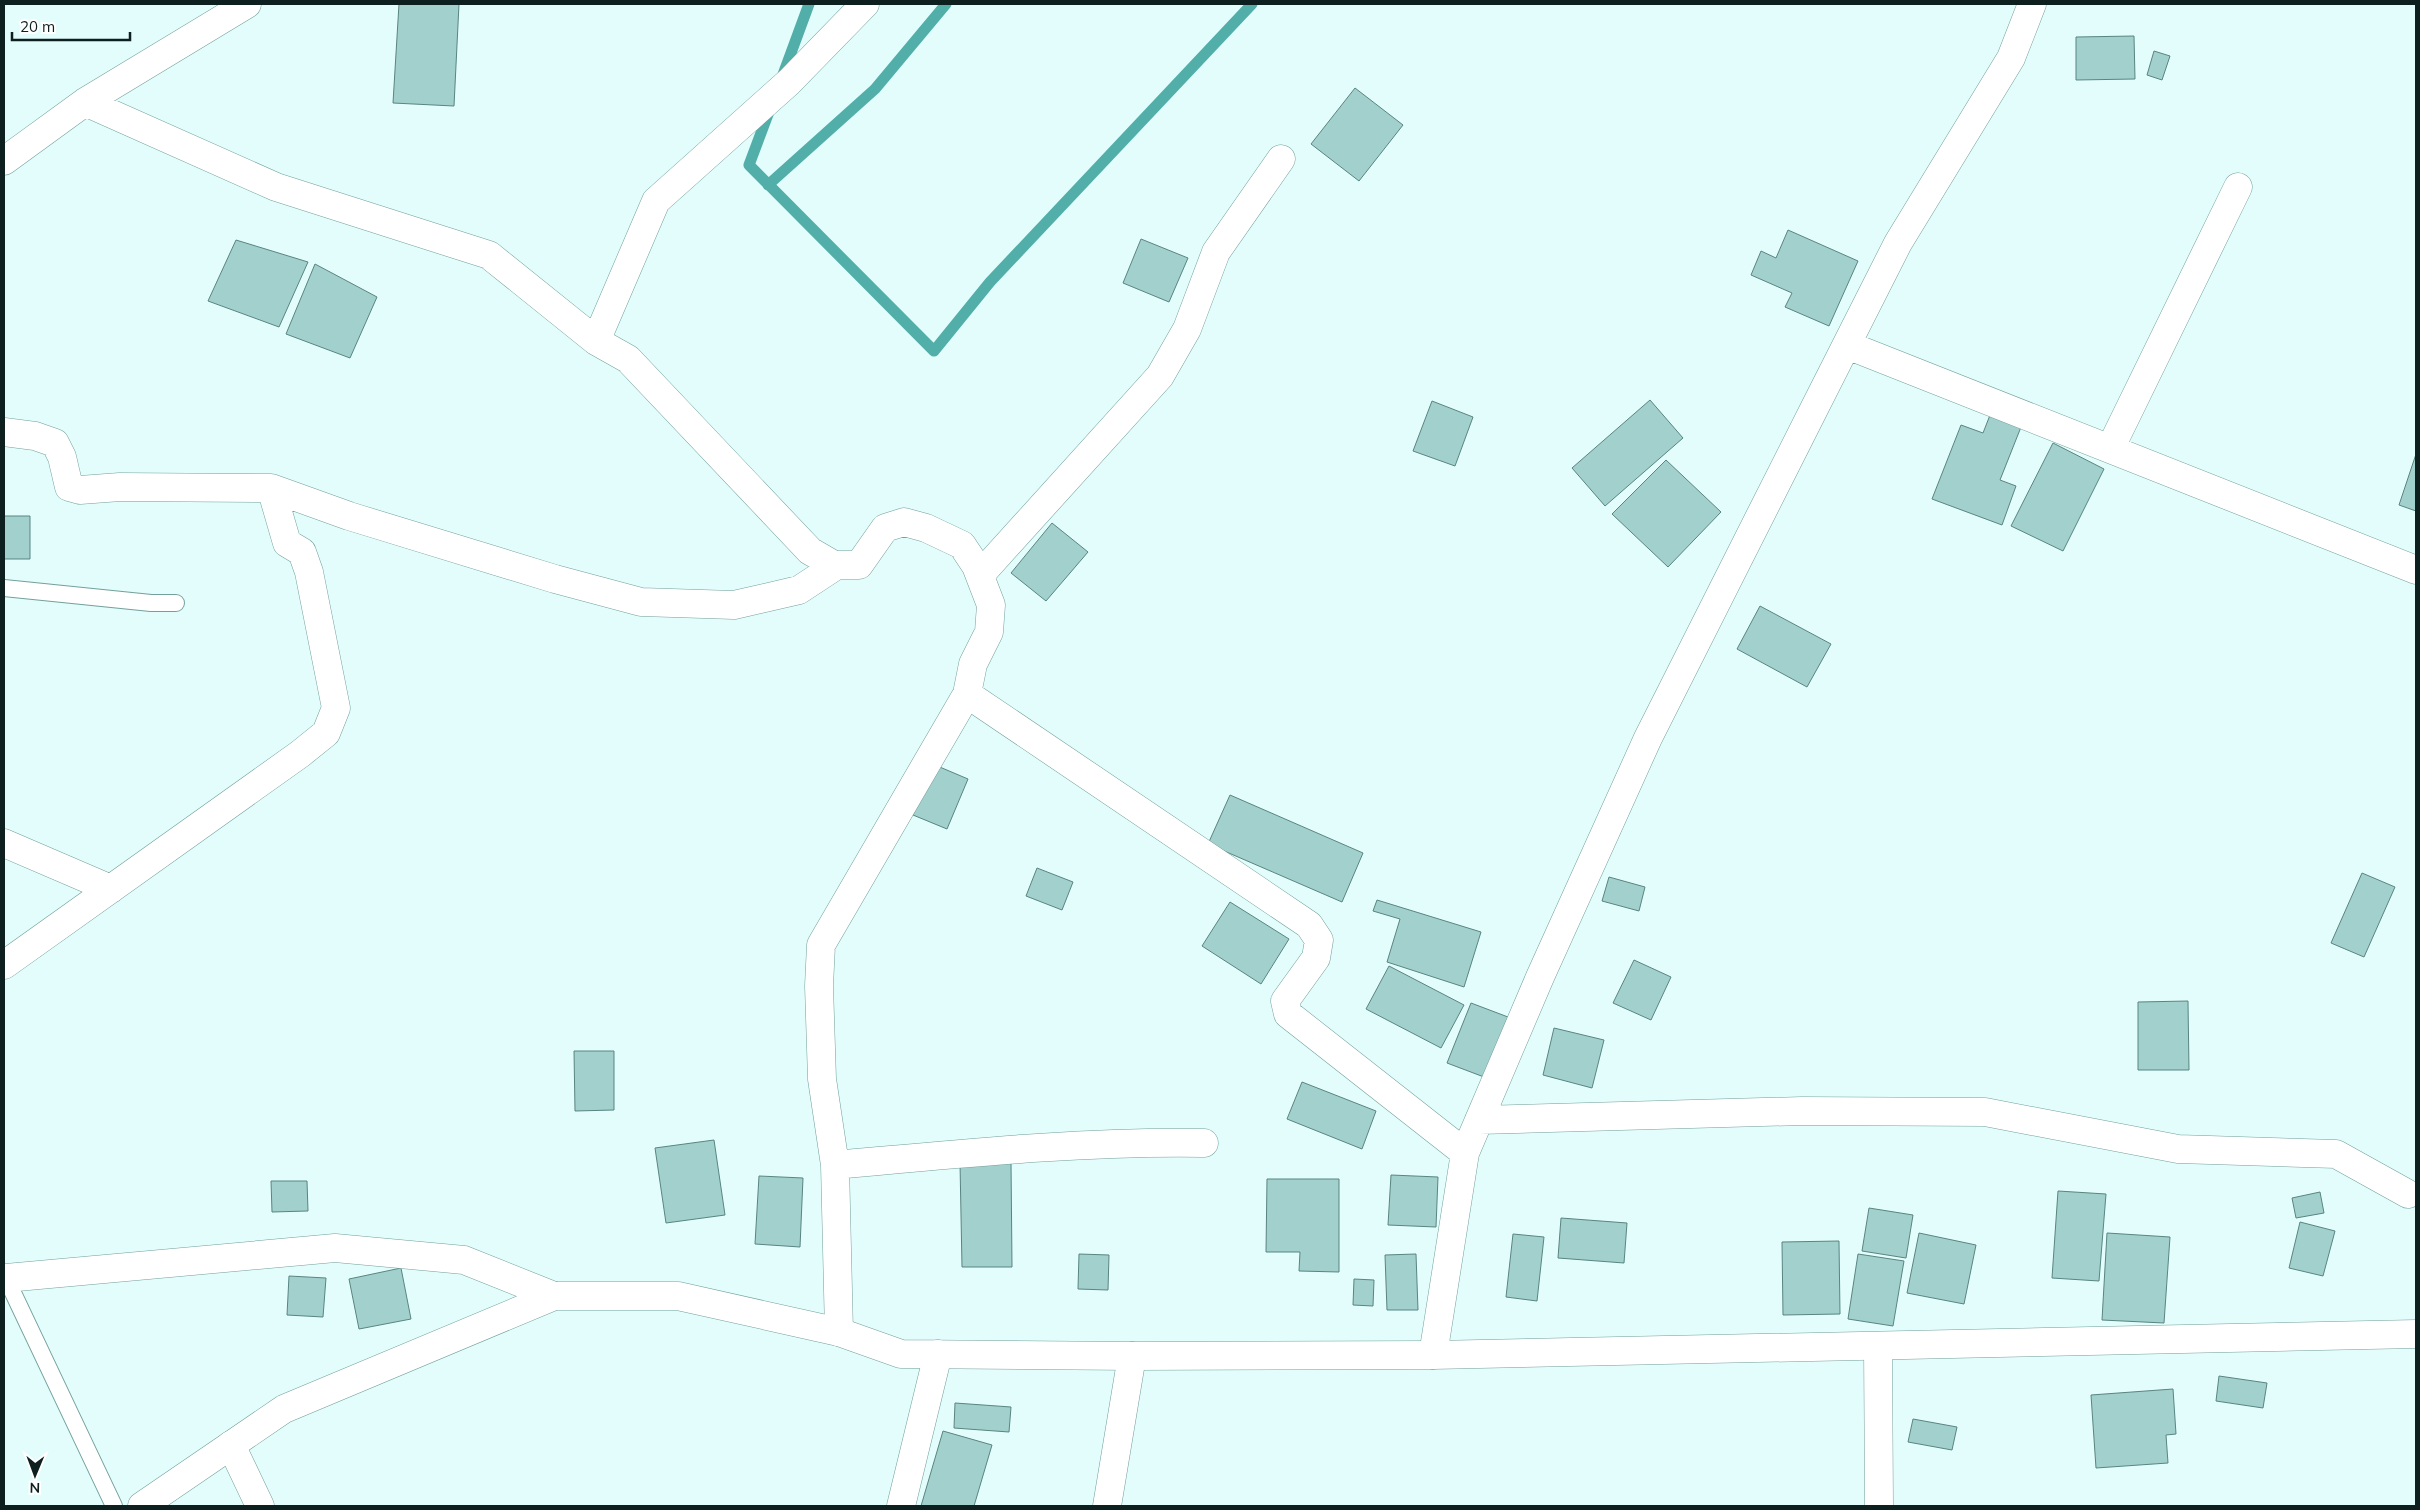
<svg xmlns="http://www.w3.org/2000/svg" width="2420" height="1510" font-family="Mulish,sans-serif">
  <rect width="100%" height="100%" fill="#e2fdfb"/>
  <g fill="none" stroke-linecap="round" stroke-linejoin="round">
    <path stroke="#51aea8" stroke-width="11" d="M 781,80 L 809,4
      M 770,109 L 749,165 L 934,351 L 990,282 L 1252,4
      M 768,185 L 875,89 L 946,4"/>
  </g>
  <path fill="#a2d0cc" stroke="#598581" d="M 399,4 L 459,4 L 454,106 L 393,103 Z
    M 2134,36 L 2135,79 L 2076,80 L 2076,37 Z
    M 2154,51 L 2170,56 L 2162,80 L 2147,75 Z
    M 1355,88 L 1403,125 L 1359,181 L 1311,144 Z
    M 1788,230 L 1858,261 L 1829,326 L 1785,307 L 1792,293 L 1751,275 L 1761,251 L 1776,258 Z
    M 1141,239 L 1188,258 L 1169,302 L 1123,283 Z
    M 236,240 L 308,262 L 279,327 L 208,301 Z
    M 315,264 L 377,297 L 350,358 L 286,334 Z
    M 1650,400 L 1683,438 L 1605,506 L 1572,468 Z
    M 1432,401 L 1473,417 L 1455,466 L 1413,451 Z
    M 1992,410 L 2023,422 L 2000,480 L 2016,486 L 2002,525 L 1932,499 L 1961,425 L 1983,433 Z
    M 2053,443 L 2104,469 L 2063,551 L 2011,526 Z
    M 2416,454 L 2416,511 L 2399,505 Z
    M 1666,460 L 1721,512 L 1668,567 L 1612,514 Z
    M 4,516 L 30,516 L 30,559 L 4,559 Z
    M 1052,523 L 1088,552 L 1046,601 L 1011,573 Z
    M 1760,606 L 1831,644 L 1807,687 L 1737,649 Z
    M 935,765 L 968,779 L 947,829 L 913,815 Z
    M 1230,795 L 1363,853 L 1342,902 L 1208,844 Z
    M 1037,868 L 1073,882 L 1062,910 L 1026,896 Z
    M 2362,873 L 2395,887 L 2364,957 L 2331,943 Z
    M 1609,877 L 1645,887 L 1639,911 L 1602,901 Z
    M 1377,900 L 1481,932 L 1464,987 L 1387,962 L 1400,919 L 1373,911 Z
    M 1230,902 L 1289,939 L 1261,984 L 1202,946 Z
    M 1634,960 L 1671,977 L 1651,1020 L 1613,1003 Z
    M 1389,966 L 1464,1005 L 1441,1048 L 1366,1009 Z
    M 2188,1001 L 2189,1070 L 2138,1070 L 2138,1002 Z
    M 1471,1003 L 1508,1017 L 1484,1077 L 1447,1063 Z
    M 1554,1028 L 1604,1040 L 1592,1088 L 1543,1075 Z
    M 574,1051 L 614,1051 L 614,1110 L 575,1111 Z
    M 1302,1082 L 1376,1111 L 1362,1149 L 1287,1119 Z
    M 714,1140 L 725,1215 L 666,1223 L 655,1148 Z
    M 1011,1162 L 1012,1267 L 962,1267 L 960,1163 Z
    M 1391,1175 L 1438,1177 L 1436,1227 L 1388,1225 Z
    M 759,1176 L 803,1178 L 800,1247 L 755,1244 Z
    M 1267,1179 L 1339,1179 L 1339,1272 L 1299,1271 L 1300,1252 L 1266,1252 Z
    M 271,1181 L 307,1181 L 308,1211 L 272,1212 Z
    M 2058,1191 L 2106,1194 L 2099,1281 L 2052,1278 Z
    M 2320,1192 L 2324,1213 L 2296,1218 L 2292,1198 Z
    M 1869,1208 L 1913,1215 L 1906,1258 L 1862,1251 Z
    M 1561,1218 L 1627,1223 L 1624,1263 L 1558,1258 Z
    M 2300,1222 L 2335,1231 L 2323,1276 L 2289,1268 Z
    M 1919,1233 L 1976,1245 L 1964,1304 L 1907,1293 Z
    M 2107,1233 L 2170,1237 L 2164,1323 L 2102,1320 Z
    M 1513,1234 L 1544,1237 L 1537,1301 L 1506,1297 Z
    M 1839,1241 L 1840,1314 L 1783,1315 L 1782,1242 Z
    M 1079,1254 L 1109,1255 L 1108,1290 L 1078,1289 Z
    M 1416,1254 L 1418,1310 L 1387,1310 L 1385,1255 Z
    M 1858,1254 L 1904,1261 L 1893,1326 L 1848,1319 Z
    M 401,1268 L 411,1319 L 359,1329 L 349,1279 Z
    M 289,1276 L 326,1278 L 323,1317 L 287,1315 Z
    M 1354,1279 L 1374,1280 L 1373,1306 L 1353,1305 Z
    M 2219,1376 L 2267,1383 L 2263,1408 L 2216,1401 Z
    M 2173,1389 L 2176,1434 L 2166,1435 L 2168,1463 L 2096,1468 L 2091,1395 Z
    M 955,1403 L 1011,1407 L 1009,1432 L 954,1428 Z
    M 1913,1419 L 1957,1427 L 1952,1450 L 1908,1442 Z
    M 943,1431 L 992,1445 L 974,1506 L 921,1506 Z"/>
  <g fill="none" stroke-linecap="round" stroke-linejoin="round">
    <defs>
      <path id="service" d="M 4,588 L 151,603 L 176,603
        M 6,1278 L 114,1506"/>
      <path id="minor" d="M 85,102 L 276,187 L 489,255 L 596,341 L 628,359 L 810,551 L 834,565 L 859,565 L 885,528 L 904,522 L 926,528 L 962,545 L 976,566 L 991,605 L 989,632 L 973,664 L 967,694 L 1309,925 L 1319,940 L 1316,958 L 1285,1001 L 1288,1014 L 1465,1153
        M 4,161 L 85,102 L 247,4
        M 596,341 L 656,201 L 789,82 L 865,4
        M 1847,345 L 2416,570
        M 4,432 L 35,436 L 55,443 L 62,457 L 69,487 L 80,490 L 120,487 L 271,488 L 287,543 L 302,552 L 309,572 L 336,708 L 326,733 L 300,754 L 4,965
        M 2110,449 L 2238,187
        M 271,488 L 349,516 L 555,579 L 641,602 L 734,605 L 799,590 L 837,565
        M 980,575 L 1160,376 L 1187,329 L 1216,252 L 1281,159
        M 4,843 L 111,889
        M 1479,1120 L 1802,1111 L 1985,1112 L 2178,1149 L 2336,1154 L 2408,1194
        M 835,1165 C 958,1154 1081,1141 1204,1143
        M 6,1278 L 335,1248 L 464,1260 L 554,1296
        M 839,1332 L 835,1165 L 822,1079 L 819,986 L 821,945 L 967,694
        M 1878,1346 L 1879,1506
        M 1433,1355 L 1465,1153 L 1540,977 L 1648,738 L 1816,405 L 1898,243 L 2011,58 L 2032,4
        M 231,1445 L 260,1506
        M 901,1506 L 938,1354
        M 1107,1506 L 1132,1356"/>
      <path id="tertiary" d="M 142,1506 L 284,1409 L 554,1296 L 678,1296 L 839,1332 L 901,1354 L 1132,1356 L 1433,1355 L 2416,1334"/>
    </defs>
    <use href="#service" stroke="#73a09c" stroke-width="18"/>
    <use href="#minor" stroke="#73a09c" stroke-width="29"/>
    <use href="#tertiary" stroke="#73a09c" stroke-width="29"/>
    <use href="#service" stroke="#fff" stroke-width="16"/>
    <use href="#minor" stroke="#fff" stroke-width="28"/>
    <use href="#tertiary" stroke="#fff" stroke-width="28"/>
  </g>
  <rect width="2420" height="1510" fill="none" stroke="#0d1f1e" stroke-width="10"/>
  <g transform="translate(35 1475) rotate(181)" stroke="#ffffff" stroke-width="4" paint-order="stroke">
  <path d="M0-4L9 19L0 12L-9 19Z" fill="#0d1f1e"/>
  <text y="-8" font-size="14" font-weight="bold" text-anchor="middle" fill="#0d1f1e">N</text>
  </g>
  <path d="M12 32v8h118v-8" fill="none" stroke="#0d1f1e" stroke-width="2.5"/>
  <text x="20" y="32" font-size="15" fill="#0d1f1e" stroke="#ffffff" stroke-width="4" paint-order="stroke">20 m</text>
</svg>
